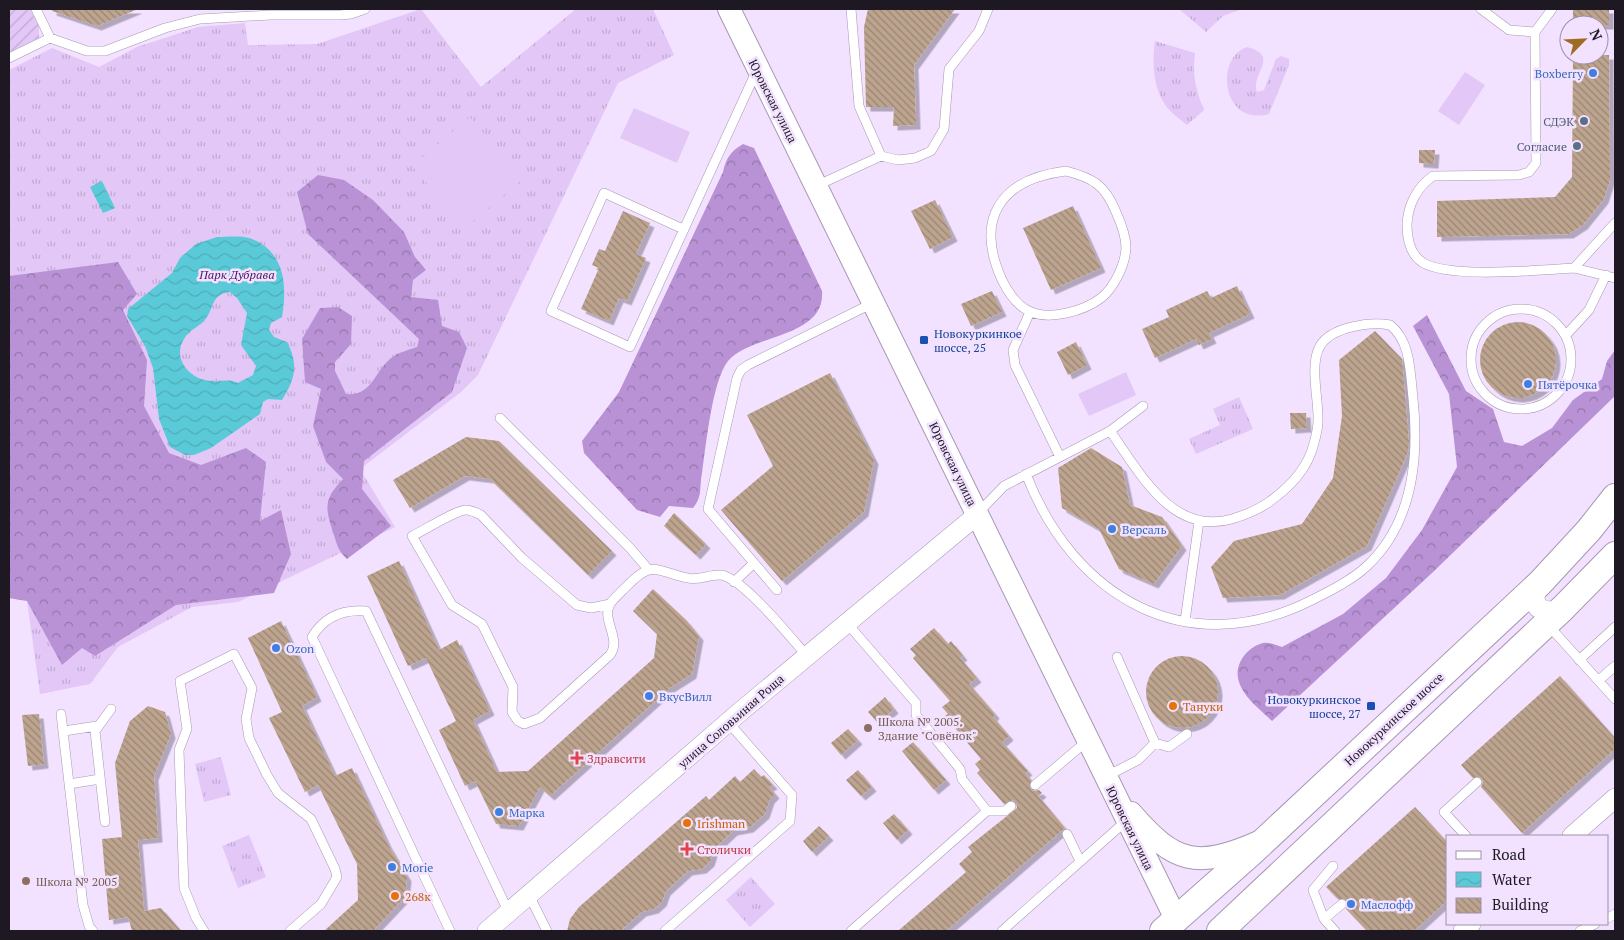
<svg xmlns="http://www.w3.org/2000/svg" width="1624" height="940" font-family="'PT Serif',serif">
  <defs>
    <pattern id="grass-tufts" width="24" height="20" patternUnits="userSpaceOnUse" patternTransform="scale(1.25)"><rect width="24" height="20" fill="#e2c7f7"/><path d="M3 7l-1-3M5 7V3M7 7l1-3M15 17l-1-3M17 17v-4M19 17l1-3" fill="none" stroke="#c1aad3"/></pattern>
    <pattern id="forest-crowns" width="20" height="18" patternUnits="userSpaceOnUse" patternTransform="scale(1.25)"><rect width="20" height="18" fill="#b892d4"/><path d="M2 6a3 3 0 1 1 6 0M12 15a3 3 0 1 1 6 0" fill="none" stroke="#9576ac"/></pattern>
    <pattern id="garden-furrows" width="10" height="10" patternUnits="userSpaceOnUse" patternTransform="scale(1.25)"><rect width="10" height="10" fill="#e2c7f7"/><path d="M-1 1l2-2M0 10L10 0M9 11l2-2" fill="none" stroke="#c1aad3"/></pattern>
    <pattern id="water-waves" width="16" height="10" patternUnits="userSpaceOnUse" patternTransform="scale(1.25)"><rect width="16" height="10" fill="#5bcad8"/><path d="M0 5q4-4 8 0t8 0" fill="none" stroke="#4fadb9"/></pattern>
    <pattern id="building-back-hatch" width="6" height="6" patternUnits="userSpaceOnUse" patternTransform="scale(1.25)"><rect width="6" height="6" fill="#bda48f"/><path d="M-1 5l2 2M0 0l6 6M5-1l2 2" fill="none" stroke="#998574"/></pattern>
    <filter id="shadow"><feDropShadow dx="4.5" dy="4.5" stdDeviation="0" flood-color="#0004"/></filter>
  </defs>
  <rect width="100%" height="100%" fill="#f2e2ff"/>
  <path fill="url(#grass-tufts)" d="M 421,9 L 481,87 L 576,9 L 653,9 L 674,55 L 618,83 L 478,375 L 461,392 L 360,469 L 395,527 L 238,602 L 192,607 L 118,647 L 90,684 L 40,694 L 27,601 L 9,598 L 9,70 L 52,48 L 99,67 L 137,47 L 198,27 L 245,23 L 248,45 L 317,44 Z
    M 1179,9 L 1242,9 L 1223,16 L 1206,32 Z
    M 1155,41 L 1195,53 C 1192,75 1196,90 1204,110 L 1187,125 C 1180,119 1171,113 1166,106 C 1153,88 1152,62 1155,41 Z
    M 1247,47 C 1281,56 1250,74 1257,92 L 1264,90 L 1276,59 L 1281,56 L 1289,59 L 1289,65 L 1269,114 C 1222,127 1214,58 1247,47 Z
    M 1239,397 L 1253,429 L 1196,454 L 1189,439 L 1220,425 L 1213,409 Z
    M 221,757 L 231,795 L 204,802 L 195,764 Z
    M 249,835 L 266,877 L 238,888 L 222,846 Z
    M 751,877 L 775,904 L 750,927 L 726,900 Z"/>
  <path fill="url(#forest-crowns)" d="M 743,144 L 754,148 L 822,291 C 826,338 751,334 728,361 C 712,381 706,446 702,473 C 699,488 703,496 693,508 L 669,506 L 660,517 L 637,510 L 584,453 L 582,441 L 619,392 L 723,172 C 726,158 731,151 743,144 Z
    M 318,175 L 344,180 L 373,200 L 404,232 L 415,257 L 426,270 L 413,280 L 411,297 L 438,300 L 442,326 L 459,332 L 467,348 L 452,392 L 364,461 L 362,489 L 391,526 L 347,559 C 339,552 337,545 334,535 C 325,508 323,500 343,479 L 326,462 L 313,426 L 321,389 L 305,382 L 302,339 L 320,308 L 338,307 L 352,316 L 351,344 L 335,362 L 335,371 L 346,394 C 373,397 375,368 394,356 C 400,352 409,350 417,347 L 419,339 L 308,234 L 297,192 Z
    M 118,262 L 137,294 L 123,310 L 147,360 L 144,406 L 169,453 L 201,465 L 246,448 L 266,462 L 260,521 L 281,510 L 291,554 L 274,593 L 176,605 L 95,656 L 82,648 L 62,665 L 27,601 L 9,598 L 9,276 Z
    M 1427,315 L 1466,391 L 1493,409 L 1504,442 L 1522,446 L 1552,428 L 1573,400 L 1602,379 L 1607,361 L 1615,350 L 1615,396 L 1432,573 L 1272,721 C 1261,710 1244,698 1239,682 C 1233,665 1247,647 1263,643 C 1268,642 1276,645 1282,647 L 1343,614 L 1386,578 L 1422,530 L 1457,467 L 1449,394 L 1413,326 Z"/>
  <path fill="url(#garden-furrows)" d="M 9,9 L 30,9 L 39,27 L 39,38 L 10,52 Z"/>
  <path fill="#e2c7f7" d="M 1465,72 L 1485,85 L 1459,125 L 1438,111 Z
    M 634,108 L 690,132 L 677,163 L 620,138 Z
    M 470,117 L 523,179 L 465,228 L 412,166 Z
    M 1126,372 L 1136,395 L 1089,416 L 1078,394 Z"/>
  <path fill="url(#water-waves)" fill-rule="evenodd" d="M 102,181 L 115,208 L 103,213 L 90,187 Z
    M 217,237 C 228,237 243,235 252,239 C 286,253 287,287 282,317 L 271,323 L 269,330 L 274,337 L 287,342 C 299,365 295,379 282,400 L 268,399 L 263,402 L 260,414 L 211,448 L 194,455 L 185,455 L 170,447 L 159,419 L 153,368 L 145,346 L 127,316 L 128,309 L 172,273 L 180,258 L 196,244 ZM 230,292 L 237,298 L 247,313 L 241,345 L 256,366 L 253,375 L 238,383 C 228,378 223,382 212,381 C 192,381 171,360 184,339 C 189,330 197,328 204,321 C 215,309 210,294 230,292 Z"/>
  <path fill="url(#building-back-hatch)" filter="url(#shadow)" d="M 52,9 L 138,9 L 97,26 L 52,11 Z
    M 868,9 L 955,9 L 914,65 L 916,125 L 893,126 L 894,107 L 866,107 L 864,27 Z
    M 1573,9 L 1609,9 L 1609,25 L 1573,25 Z
    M 1573,55 L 1609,55 L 1610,180 L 1604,199 L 1583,225 L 1569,234 L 1437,237 L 1437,201 L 1555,197 L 1572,177 Z
    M 1419,150 L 1435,150 L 1434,164 L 1419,163 Z
    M 935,200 L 953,237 L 930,249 L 911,211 Z
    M 1073,206 L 1101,268 L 1051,290 L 1023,228 Z
    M 623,211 L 650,223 L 636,254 L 646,258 L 627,301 L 619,298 L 609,321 L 581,309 L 599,268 L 592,265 L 599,249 L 605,251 Z
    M 1237,286 L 1250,314 L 1209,333 L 1212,339 L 1199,345 L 1196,339 L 1155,358 L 1142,329 L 1169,317 L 1166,310 L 1207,291 L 1211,298 Z
    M 992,291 L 1002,312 L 971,326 L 961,304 Z
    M1480 360a38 38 0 1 1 76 0a38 38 0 1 1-76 0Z
    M 1375,331 L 1402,359 L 1409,442 L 1408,452 L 1367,546 L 1280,595 L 1223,598 L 1211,567 L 1234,541 L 1302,524 L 1333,478 L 1342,416 L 1339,360 Z
    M 1076,342 L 1087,365 L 1068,375 L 1057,352 Z
    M 830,373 L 874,460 L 864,512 L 782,581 L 721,510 L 773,466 L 747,415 Z
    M 1290,413 L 1306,413 L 1307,428 L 1291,429 Z
    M 466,437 L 499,441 L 612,551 L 588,575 L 490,479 L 465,476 L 410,508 L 393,480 Z
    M 1091,448 L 1122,467 L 1130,505 L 1162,517 L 1182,546 L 1154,584 L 1119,569 L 1099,529 L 1062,508 L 1058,468 Z
    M 674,513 L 706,544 L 696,555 L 664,526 Z
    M 399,561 L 439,650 L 457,640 L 490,711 L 473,720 L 497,772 L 528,771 L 654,658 L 657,634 L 633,611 L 653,589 L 686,620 L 699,636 L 692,674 L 670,688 L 550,796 L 540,787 L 519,826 L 496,824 L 475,781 L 465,786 L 439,730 L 456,721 L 426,658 L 408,666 L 367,576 Z
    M 281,621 L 317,697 L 302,706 L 335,776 L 352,768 L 387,843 L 407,877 L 405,897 L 373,931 L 324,931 L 358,900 L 357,864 L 318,785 L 305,792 L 269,718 L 282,712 L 248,638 Z
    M 934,628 L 948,644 L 951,641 L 963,656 L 960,658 L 977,678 L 969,684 L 995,714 L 993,717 L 1009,736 L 1002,742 L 1028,771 L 1025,773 L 1031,780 L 1030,789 L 1033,791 L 1039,790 L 1042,793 L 1038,796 L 1065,828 L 946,931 L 898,931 L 966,872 L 959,864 L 972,852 L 968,847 L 1017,808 L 1016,802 L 1013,800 L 1004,804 L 977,773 L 980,770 L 975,764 L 981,759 L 945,716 L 948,714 L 942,707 L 950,701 L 913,658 L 916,655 L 910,649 Z
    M1146 692a36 36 0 1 1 72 0a36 36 0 1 1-72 0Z
    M 1560,676 L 1615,738 L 1615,749 L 1522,833 L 1481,787 L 1483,781 L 1481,777 L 1473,778 L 1461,765 Z
    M 885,697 L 894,709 L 878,723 L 868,712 Z
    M 148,706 L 165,712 L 171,734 L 154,776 L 158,838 L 138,840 L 144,911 L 161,908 L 181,931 L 132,931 L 128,917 L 109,920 L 102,839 L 122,837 L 115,763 L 130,721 Z
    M 39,714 L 44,764 L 28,766 L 22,715 Z
    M 848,729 L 858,740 L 841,755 L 831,743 Z
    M 913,742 L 946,780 L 934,790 L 902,751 Z
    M 754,769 L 761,777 L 764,775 L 773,785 L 769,787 L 775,794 L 770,799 L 765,814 L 749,828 L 733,831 L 714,849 L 710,862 L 702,869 L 688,871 L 666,891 L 662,902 L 654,909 L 642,912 L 620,931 L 567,931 L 570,919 L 579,907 L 706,796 L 709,800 L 735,776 L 740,782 Z
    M 858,770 L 872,787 L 861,796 L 846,780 Z
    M 1415,807 L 1448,843 L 1448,900 L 1414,931 L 1367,931 L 1346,909 L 1348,903 L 1346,900 L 1338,899 L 1326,887 Z
    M 894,814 L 908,830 L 897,840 L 883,823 Z
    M 819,826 L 829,836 L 812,852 L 803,841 Z"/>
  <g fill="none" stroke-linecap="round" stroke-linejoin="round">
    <defs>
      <path id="service" d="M 36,9 L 50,38
        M 851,9 L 859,106 L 881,156
        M 1481,9 L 1509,30 L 1535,32
        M 1552,9 L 1535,32 L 1536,163 L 1529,172 L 1519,175 L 1433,176 C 1417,187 1408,205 1407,224 C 1407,238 1410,254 1422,262 C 1446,279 1542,270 1574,268 L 1615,223
        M 9,58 L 50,38 L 87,51 L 105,51 L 165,28 L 200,19 L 271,15 L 340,15 L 351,14 L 365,9
        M 1066,171 C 1093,178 1105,185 1116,212 C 1121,223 1126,235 1126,248 C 1125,265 1114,288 1101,298 C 1084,311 1049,321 1029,311 C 1016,305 1008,292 1002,280 C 974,218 1001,179 1066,171 Z
        M 816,186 L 881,156 L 898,160 L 915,158 L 931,151 L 944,129 L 949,69 L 979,31 L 988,9
        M 683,229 L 604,193 L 551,311 L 630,347 L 756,72
        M 1574,268 L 1615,278
        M1471 359a50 50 0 1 1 100 0a50 50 0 1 1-100 0Z
        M 1030,312 L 1013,350 L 1015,365 L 1060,457
        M 1566,335 L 1589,310 L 1606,275
        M 500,418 L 630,548 L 648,569
        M 1026,474 C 1074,598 1187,663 1312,600 C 1330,591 1352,580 1367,566 C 1413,523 1419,456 1413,398 C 1410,373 1411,341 1390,325 C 1371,321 1331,327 1320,346 C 1309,365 1319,400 1318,421 C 1318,428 1316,436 1314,443 C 1308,469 1290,487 1269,502 C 1258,510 1245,515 1232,519 C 1171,536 1140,472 1110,431
        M 977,514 L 1004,486 L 1110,431 L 1143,406
        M 734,582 L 753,564
        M 777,590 L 708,509 L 737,378 L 741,370 L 748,365 L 873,303
        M 610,604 L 591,608 L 577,605 L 522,558 L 481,515 C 477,513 470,510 466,510 C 456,510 423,531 412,536 L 452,605 L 482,624 L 513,687 L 512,712 L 518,721 L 524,724 L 540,718 L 610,655 C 622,639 601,620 610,604 C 614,598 621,592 626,587 C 653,559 655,571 687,578 C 698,581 710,574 721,575 C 743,578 791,638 807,656
        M 1185,621 L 1199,521
        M 846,622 L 916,703 L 916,715 L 960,769 L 962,779 L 987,811 L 851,931
        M 1548,625 L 1615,699
        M 1579,660 L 1615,627
        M 1599,680 L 1615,666
        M 61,714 L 83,905 L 89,926 L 93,931
        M 64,731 L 97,726
        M 1155,743 L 1169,747 L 1187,734
        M 1105,777 L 1138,760 L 1155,743 L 1117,657
        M 69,784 L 100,779
        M 1035,785 L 1087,741
        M 987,811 L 1005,811 L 1011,806
        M 105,822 L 95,731 L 111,709
        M 1067,834 L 1080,861
        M 1466,836 L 1444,812 L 1477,782
        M 529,895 L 547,931
        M 1608,918 L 1615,914
        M 1324,919 L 1313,890 L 1333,866
        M 204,931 L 196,918 L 184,888 L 179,750 L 187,729 L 180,681 L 234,654 L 252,688 L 246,719 L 249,738 L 267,775 L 278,793 L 311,819 L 335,869 L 337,877 L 321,904 L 290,931
        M 450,931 L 312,637 C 324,617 343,609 366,611 L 509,913
        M 665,931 L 790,821 L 792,795 L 728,722
        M 1002,931 L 1126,821
        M 1335,931 L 1324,919 L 1342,904
        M 1580,931 L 1595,924"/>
      <path id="minor" d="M 1540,583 C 1535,593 1533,598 1538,608 L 1552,612 L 1563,608
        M 1572,836 L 1615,798
        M 487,931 L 741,711 L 977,515
        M 1463,931 L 1471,924"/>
      <path id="tertiary" d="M 729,9 L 1176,919
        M 1131,813 C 1175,864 1197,869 1259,842"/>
      <path id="secondary" d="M 1163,931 L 1251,853 L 1540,583 L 1589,530 L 1615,497
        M 1220,931 L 1563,608 L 1615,555"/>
    </defs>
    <use href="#service" stroke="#a798b2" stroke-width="10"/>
    <use href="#minor" stroke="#a798b2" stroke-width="20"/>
    <use href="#tertiary" stroke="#a798b2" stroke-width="24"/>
    <use href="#secondary" stroke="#a798b2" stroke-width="28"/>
    <use href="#service" stroke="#fff" stroke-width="9"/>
    <use href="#minor" stroke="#fff" stroke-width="19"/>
    <use href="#tertiary" stroke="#fff" stroke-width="22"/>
    <use href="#secondary" stroke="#fff" stroke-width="26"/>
  </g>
  <g fill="#3f7fe0" stroke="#f2e2ff" stroke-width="2">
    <circle cx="1593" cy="73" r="5"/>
    <circle cx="1528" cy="384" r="5"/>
    <circle cx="1112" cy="529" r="5"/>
    <circle cx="276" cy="648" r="5"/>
    <circle cx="649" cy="696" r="5"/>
    <circle cx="499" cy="812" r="5"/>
    <circle cx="392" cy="867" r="5"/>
    <circle cx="1351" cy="904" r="5"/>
  </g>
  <g fill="#5c6f8a" stroke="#f2e2ff" stroke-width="2">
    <circle cx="1584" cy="121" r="5"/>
    <circle cx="1577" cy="146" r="5"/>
  </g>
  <g fill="#1a4fb4" stroke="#f2e2ff" stroke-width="2">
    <rect x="919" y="335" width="10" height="10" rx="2.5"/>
    <rect x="1366" y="701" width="10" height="10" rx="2.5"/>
  </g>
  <g fill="#e8710a" stroke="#f2e2ff" stroke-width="2">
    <circle cx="1173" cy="706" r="5"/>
    <circle cx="687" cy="823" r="5"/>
    <circle cx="395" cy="896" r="5"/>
  </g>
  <g fill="#8d6e63" stroke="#f2e2ff" stroke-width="2">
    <circle cx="868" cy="728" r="5"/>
    <circle cx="26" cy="881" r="5"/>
  </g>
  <g fill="#e0444e" stroke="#f2e2ff" stroke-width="2">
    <path d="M574.5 750.5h5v5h5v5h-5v5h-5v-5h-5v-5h5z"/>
    <path d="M684.5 841.5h5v5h5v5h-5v5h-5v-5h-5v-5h5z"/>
  </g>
  <g text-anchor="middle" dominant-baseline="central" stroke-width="5" stroke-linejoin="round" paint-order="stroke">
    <g font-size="12" fill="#366cbe" stroke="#f2e2ff" text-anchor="start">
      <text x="1583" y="73" text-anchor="end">Boxberry</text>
      <text x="1538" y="384">Пятёрочка</text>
      <text x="1122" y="529">Версаль</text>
      <text x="286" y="648">Ozon</text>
      <text x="659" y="696">ВкусВилл</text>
      <text x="509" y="812">Марка</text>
      <text x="402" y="867">Morie</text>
      <text x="1361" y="904">Маслофф</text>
    </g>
    <g font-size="12" fill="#1d1821" stroke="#f2e2ff">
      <text transform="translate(773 101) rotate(63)">Юровская улица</text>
      <text transform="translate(953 464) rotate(64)">Юровская улица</text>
      <text transform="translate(1394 719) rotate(-43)">Новокуркинское шоссе</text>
      <text transform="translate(731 721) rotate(-41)">улица Соловьиная Роща</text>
      <text transform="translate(1130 828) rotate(64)">Юровская улица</text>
    </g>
    <g font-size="12" fill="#4e5e75" stroke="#f2e2ff" text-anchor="end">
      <text x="1574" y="121">СДЭК</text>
      <text x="1567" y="146">Согласие</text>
    </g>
    <g font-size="12" font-style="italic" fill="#471463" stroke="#f2e2ff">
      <text x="237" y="274">Парк Дубрава</text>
    </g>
    <g font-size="12" fill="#164399" stroke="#f2e2ff" text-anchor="start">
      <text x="934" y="333">Новокуркинкое<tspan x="934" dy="14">шоссе, 25</tspan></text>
      <text x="1361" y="699" text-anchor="end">Новокуркинское<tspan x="1361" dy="14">шоссе, 27</tspan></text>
    </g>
    <g font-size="12" fill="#c56008" stroke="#f2e2ff" text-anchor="start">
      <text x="1183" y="706">Тануки</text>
      <text x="697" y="823">Irishman</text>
      <text x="405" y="896">268к</text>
    </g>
    <g font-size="12" fill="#785e54" stroke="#f2e2ff" text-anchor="start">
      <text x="878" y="721">Школа № 2005.<tspan x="878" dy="14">Здание "Совёнок"</tspan></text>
      <text x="36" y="881">Школа № 2005</text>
    </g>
    <g font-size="12" fill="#be3a42" stroke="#f2e2ff" text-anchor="start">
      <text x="587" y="758">Здравсити</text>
      <text x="697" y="849">Столички</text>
    </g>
  </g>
  <rect width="1624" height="940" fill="none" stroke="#1d1821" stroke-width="20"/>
  <rect x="1446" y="835" width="162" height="90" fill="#f2e2ff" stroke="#9d91a6"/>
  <rect x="1456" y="851" width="25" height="8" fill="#ffffff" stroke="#9d91a6"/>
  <text x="1492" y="860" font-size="15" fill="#1d1821">Road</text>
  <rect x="1456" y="872" width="25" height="15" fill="url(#water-waves)" stroke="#9d91a6"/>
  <text x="1492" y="885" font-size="15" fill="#1d1821">Water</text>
  <rect x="1456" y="898" width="25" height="15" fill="url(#building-back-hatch)" stroke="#9d91a6"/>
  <text x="1492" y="910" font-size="15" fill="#1d1821">Building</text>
  <g transform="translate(1584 40) rotate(66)"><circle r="24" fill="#f2e2ff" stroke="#9d91a6"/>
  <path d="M0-4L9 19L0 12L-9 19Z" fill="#9e6c21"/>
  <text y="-8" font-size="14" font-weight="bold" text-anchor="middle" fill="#1d1821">N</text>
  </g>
</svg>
